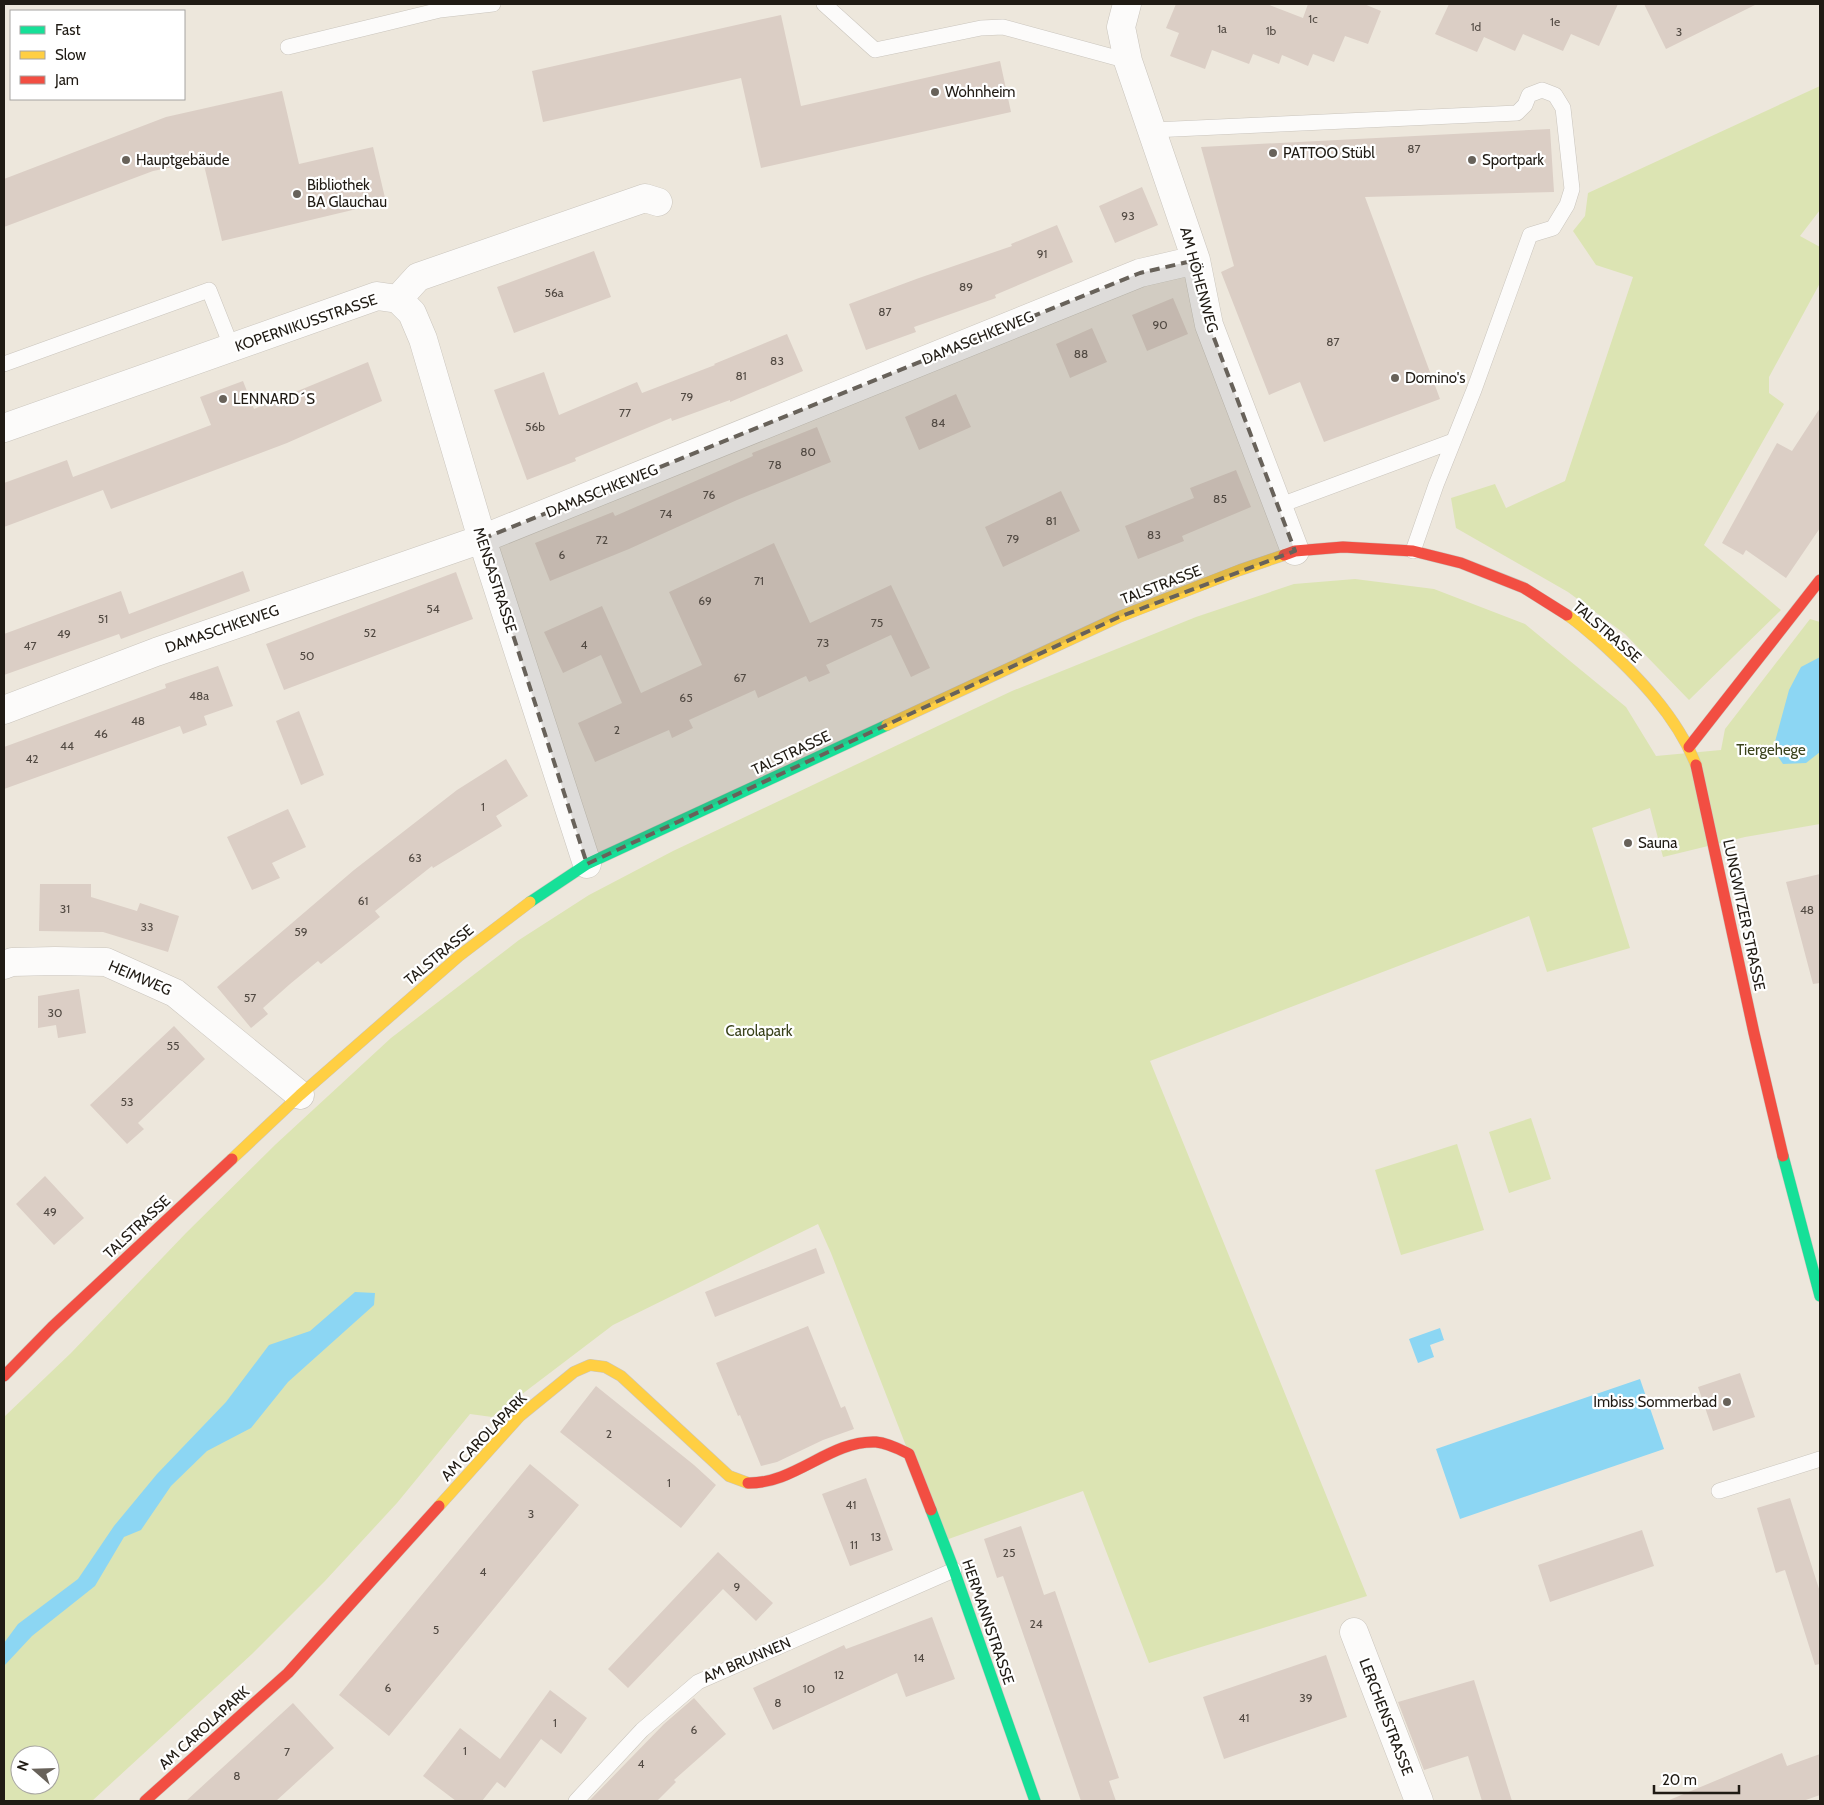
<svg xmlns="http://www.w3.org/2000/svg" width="1824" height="1805" font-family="Cabin,sans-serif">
  <rect width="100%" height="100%" fill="#ede7dc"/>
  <path fill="#dce4b3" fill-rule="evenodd" d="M 1820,86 L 1820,210 L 1800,236 L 1820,247 L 1820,283 L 1769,377 L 1769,393 L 1784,404 L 1704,545 L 1781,610 L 1689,700 L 1625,634 L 1568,592 L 1456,528 L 1451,498 L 1495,484 L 1506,508 L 1565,481 L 1633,277 L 1596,265 L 1573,231 L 1585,216 L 1588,193 Z
    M 1355,579 L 1434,589 L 1525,624 L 1626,707 L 1656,756 L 1721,750 L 1725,729 L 1810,619 L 1820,622 L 1820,824 L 1745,837 L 1663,857 L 1650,808 L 1592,828 L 1630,948 L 1547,972 L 1529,916 L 1150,1061 L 1367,1596 L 1149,1663 L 1083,1491 L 943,1541 L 831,1253 L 818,1224 L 613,1325 L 492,1417 L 470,1414 L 397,1503 L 325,1581 L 252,1654 L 92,1801 L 4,1801 L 4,1417 L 71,1353 L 186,1233 L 276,1144 L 391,1038 L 519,940 L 589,895 L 673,851 L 1012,691 L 1196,617 L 1294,584 ZM 20,1755 L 50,1755 L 50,1785 L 20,1785 Z
    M 1531,1118 L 1551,1179 L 1509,1193 L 1489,1132 Z
    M 1457,1144 L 1484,1230 L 1401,1255 L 1375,1170 Z"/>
  <path fill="#8cd6f3" d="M 1820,657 L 1820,752 L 1806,763 L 1783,764 L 1773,749 L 1789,690 L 1801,667 Z
    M 355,1292 L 375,1293 L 374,1305 L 288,1382 L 251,1428 L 207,1451 L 171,1486 L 141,1530 L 124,1537 L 95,1586 L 32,1636 L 4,1666 L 4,1643 L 18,1624 L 78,1579 L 114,1526 L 157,1474 L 226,1402 L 269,1345 L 310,1331 Z
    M 1440,1328 L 1444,1340 L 1430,1345 L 1434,1357 L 1418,1363 L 1409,1339 Z
    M 1640,1379 L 1664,1449 L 1460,1519 L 1436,1449 Z"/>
  <path fill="#dbcec5" d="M 1176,4 L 1267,4 L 1303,18 L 1308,4 L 1364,4 L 1381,11 L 1368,44 L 1345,36 L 1334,62 L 1313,54 L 1308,66 L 1282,55 L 1279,64 L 1253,54 L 1249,64 L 1212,50 L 1205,69 L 1170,56 L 1179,33 L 1166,28 Z
    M 1449,4 L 1618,4 L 1599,46 L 1571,34 L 1563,51 L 1523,34 L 1515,51 L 1484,37 L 1477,52 L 1435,34 Z
    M 1644,4 L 1757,4 L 1666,49 Z
    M 781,15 L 801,106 L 1000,61 L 1011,112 L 761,168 L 741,78 L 543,122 L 532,71 Z
    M 282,91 L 299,164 L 373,147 L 386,202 L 222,241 L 203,161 L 153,171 L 4,227 L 4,179 L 166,117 Z
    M 1550,129 L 1554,192 L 1365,197 L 1440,399 L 1324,442 L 1300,382 L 1269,395 L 1221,272 L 1234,266 L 1201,147 Z
    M 1142,187 L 1158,225 L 1115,243 L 1099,206 Z
    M 1057,225 L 1073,262 L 995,295 L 996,298 L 914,327 L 916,332 L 866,350 L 849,304 L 919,278 L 1012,246 L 1011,244 Z
    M 594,251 L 611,297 L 514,333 L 497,287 Z
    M 1173,298 L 1188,334 L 1147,351 L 1132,315 Z
    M 1092,328 L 1107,362 L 1070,378 L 1056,344 Z
    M 787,334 L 803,371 L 730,402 L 730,400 L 672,421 L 671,418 L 575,458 L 576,461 L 527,480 L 494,390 L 544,372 L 559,415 L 637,382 L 642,393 L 715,365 L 714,364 Z
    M 368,362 L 382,401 L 287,443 L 111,509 L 103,490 L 4,527 L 4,483 L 67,460 L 73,477 L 211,425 L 200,397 L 243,381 L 254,409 Z
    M 956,394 L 971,427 L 919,450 L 905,417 Z
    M 1820,408 L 1820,528 L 1786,578 L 1746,550 L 1743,555 L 1722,543 L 1777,443 L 1792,451 Z
    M 817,427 L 831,462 L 737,500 L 629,549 L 550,581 L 535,543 L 613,512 L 615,516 L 753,456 L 752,453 Z
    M 1236,470 L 1251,507 L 1182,536 L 1184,541 L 1138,559 L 1125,526 L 1194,498 L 1190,488 Z
    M 1061,491 L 1080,531 L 1003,567 L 985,527 Z
    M 774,543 L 810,623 L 891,585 L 930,668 L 911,677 L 891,635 L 826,665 L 830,673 L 809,682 L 806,676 L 758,698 L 755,690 L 689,720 L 693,728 L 672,738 L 669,730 L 595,762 L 578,723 L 622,703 L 601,655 L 563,673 L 544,632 L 602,606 L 641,693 L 702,665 L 669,592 Z
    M 243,571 L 250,591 L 121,639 L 119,634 L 4,675 L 4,634 L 121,591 L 129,614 Z
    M 456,572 L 473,619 L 284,690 L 266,644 Z
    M 218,666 L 233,706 L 204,716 L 207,725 L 183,734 L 180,726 L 4,789 L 4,747 L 166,688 L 165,684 Z
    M 299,711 L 324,775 L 301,785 L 276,721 Z
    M 506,759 L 528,796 L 496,816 L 502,826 L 433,868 L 432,866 L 375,911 L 380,917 L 321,964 L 318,961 L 290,984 L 263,1008 L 268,1014 L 251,1028 L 217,987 L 354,870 L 457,790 Z
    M 288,809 L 306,847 L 272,863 L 280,878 L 252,890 L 227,837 Z
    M 1820,874 L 1820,983 L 1813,984 L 1786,882 Z
    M 40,884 L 91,884 L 91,897 L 137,911 L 140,903 L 179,916 L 168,952 L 103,932 L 39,931 Z
    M 79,989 L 86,1033 L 58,1038 L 56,1025 L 38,1028 L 38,996 Z
    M 174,1026 L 205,1059 L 138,1123 L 144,1129 L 127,1144 L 90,1105 Z
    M 45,1176 L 84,1218 L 54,1245 L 16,1204 Z
    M 816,1248 L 825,1273 L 715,1317 L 705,1292 Z
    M 808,1326 L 841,1408 L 845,1406 L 854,1429 L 823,1440 L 777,1462 L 761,1466 L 740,1415 L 738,1416 L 716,1363 Z
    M 1740,1373 L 1755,1417 L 1713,1431 L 1698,1387 Z
    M 596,1386 L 694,1465 L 716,1485 L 681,1528 L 560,1432 Z
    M 530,1464 L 579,1505 L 389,1736 L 339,1695 Z
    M 866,1478 L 893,1550 L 850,1566 L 822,1494 Z
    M 1790,1498 L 1820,1592 L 1820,1664 L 1815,1665 L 1785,1570 L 1776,1573 L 1757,1508 Z
    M 1021,1526 L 1044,1595 L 1055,1591 L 1119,1778 L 1109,1781 L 1116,1801 L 1081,1801 L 1003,1576 L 997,1578 L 984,1539 Z
    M 1642,1530 L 1654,1566 L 1550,1602 L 1538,1565 Z
    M 718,1552 L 773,1603 L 756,1621 L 723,1589 L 628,1688 L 608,1669 Z
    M 932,1617 L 955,1679 L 906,1697 L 897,1673 L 773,1730 L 753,1688 L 844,1645 L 846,1649 Z
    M 1326,1655 L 1347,1717 L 1224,1759 L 1203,1697 Z
    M 1474,1680 L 1512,1801 L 1482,1801 L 1468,1756 L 1424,1770 L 1398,1702 Z
    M 550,1690 L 587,1718 L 561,1754 L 541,1739 L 505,1788 L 497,1782 L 482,1801 L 456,1801 L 423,1776 L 460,1728 L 500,1759 Z
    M 694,1698 L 726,1734 L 674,1780 L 676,1782 L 657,1801 L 589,1801 L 664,1724 Z
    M 293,1703 L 334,1748 L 276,1801 L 186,1801 Z
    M 1782,1753 L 1787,1766 L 1820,1754 L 1820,1795 L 1803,1801 L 1667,1801 Z"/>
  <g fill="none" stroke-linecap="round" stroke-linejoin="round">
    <defs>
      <path id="lane" d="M 824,4 L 875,50 L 981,28 L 1003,27 L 1128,61
        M 288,47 L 440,10 L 493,4
        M 1153,130 L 1517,113 L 1525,105 L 1529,95 L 1542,90 L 1555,95 L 1563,108 L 1572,189 L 1567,205 L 1553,228 L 1530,235 L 1474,390 L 1436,485 L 1413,551
        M 4,364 L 209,290 L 232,348
        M 1278,506 L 1453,441
        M 1719,1491 L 1820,1459
        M 576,1801 L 642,1730 L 698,1682 L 954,1570"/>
      <path id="street" d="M 1127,4 L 1121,27 L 1128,61 L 1196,260 L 1209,325 L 1295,551
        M 398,299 L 412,313 L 423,339 L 482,539 L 587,864
        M 398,299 L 418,277 L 645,198 L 658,202
        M 4,428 L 377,296 L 398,299
        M 4,710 L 156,652 L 482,539 L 1140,273 L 1196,260
        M 4,965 L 12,962 L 55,961 L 106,962 L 175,993 L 300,1095
        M 1354,1632 L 1419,1801"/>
      <path id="fast" d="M 530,902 L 587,864 L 887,725
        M 1783,1156 L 1820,1296
        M 931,1510 L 954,1570 L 1035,1801"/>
      <path id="slow" d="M 1567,615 C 1578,622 1587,631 1597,639 C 1636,674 1677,716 1696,765
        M 887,725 L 1119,617 L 1240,570 L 1284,555
        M 232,1159 L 300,1095 L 459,956 L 530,902
        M 439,1506 L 520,1416 L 574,1372 L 590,1365 L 605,1367 L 621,1376 L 729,1476 L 748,1483"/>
      <path id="jam" d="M 1284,555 L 1295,551 L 1343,547 L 1413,551 L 1461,563 L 1524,588 L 1567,615
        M 1689,747 L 1820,580
        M 1696,765 L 1754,1033 L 1783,1156
        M 4,1376 L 52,1327 L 232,1159
        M 748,1483 C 795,1484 830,1440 876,1442 C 888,1443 899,1449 909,1454 L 931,1510
        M 145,1801 L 288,1673 L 439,1506"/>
    </defs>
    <use href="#lane" stroke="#cac5bd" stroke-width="16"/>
    <use href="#street" stroke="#cac5bd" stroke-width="29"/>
    <use href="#fast" stroke="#cac5bd" stroke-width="12"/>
    <use href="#slow" stroke="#cac5bd" stroke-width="12"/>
    <use href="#jam" stroke="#cac5bd" stroke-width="12"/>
    <use href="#lane" stroke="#fcfbfa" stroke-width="15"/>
    <use href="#street" stroke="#fcfbfa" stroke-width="28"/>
    <use href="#fast" stroke="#16e098" stroke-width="11"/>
    <use href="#slow" stroke="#ffcf43" stroke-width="11"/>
    <use href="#jam" stroke="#f24e42" stroke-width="11"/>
  </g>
  <path fill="#68625a" fill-opacity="0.2" stroke="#68625a" stroke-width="4" stroke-dasharray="10 6" stroke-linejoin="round" d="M 1196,260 L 1209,325 L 1295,551 L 1119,617 L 587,864 L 482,539 L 1140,273 Z"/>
  <g fill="#68625a" stroke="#fff" stroke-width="2">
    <circle cx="935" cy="92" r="5"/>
    <circle cx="1273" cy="153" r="5"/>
    <circle cx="126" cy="160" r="5"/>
    <circle cx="1472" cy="160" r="5"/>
    <circle cx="297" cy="194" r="5"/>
    <circle cx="1395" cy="378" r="5"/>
    <circle cx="223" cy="399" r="5"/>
    <circle cx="1628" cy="843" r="5"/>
    <circle cx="1727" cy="1402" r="5"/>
  </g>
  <g text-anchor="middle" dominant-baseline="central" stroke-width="4.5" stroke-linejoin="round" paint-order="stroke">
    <g font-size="12" fill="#524a43">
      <text x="1313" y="18">1c</text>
      <text x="1555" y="21">1e</text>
      <text x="1476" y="26">1d</text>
      <text x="1222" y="28">1a</text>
      <text x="1271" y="30">1b</text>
      <text x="1679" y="31">3</text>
      <text x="1414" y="148">87</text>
      <text x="1128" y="215">93</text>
      <text x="1042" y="253">91</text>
      <text x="966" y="286">89</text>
      <text x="554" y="292">56a</text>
      <text x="885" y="311">87</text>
      <text x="1160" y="324">90</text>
      <text x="1333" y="341">87</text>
      <text x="1081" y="353">88</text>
      <text x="777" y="360">83</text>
      <text x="741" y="375">81</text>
      <text x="687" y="396">79</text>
      <text x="625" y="412">77</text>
      <text x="938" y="422">84</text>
      <text x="535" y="426">56b</text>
      <text x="808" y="451">80</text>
      <text x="775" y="464">78</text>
      <text x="709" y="494">76</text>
      <text x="1220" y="498">85</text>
      <text x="666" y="513">74</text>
      <text x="1051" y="520">81</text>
      <text x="1154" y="534">83</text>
      <text x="1013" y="538">79</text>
      <text x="602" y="539">72</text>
      <text x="562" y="554">6</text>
      <text x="759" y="580">71</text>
      <text x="705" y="600">69</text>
      <text x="433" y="608">54</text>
      <text x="103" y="618">51</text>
      <text x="877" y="622">75</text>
      <text x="370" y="632">52</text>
      <text x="64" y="633">49</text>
      <text x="823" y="642">73</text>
      <text x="584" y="644">4</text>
      <text x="30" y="645">47</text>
      <text x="307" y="655">50</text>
      <text x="740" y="677">67</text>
      <text x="199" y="695">48a</text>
      <text x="686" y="697">65</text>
      <text x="138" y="720">48</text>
      <text x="617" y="729">2</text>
      <text x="101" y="733">46</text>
      <text x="67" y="745">44</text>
      <text x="32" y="758">42</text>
      <text x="483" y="806">1</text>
      <text x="415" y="857">63</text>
      <text x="363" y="900">61</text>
      <text x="65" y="908">31</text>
      <text x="1807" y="909">48</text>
      <text x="147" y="926">33</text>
      <text x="301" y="931">59</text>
      <text x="250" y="997">57</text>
      <text x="55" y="1012">30</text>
      <text x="173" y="1045">55</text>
      <text x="127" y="1101">53</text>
      <text x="50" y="1211">49</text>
      <text x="609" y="1433">2</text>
      <text x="669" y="1482">1</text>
      <text x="851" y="1504">41</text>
      <text x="531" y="1513">3</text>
      <text x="876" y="1536">13</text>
      <text x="854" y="1544">11</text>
      <text x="1009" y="1552">25</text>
      <text x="483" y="1571">4</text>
      <text x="737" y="1586">9</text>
      <text x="1036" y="1623">24</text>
      <text x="436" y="1629">5</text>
      <text x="919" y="1657">14</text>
      <text x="839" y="1674">12</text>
      <text x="388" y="1687">6</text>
      <text x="809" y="1688">10</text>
      <text x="1306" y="1697">39</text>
      <text x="778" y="1702">8</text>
      <text x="1244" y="1717">41</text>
      <text x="555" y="1722">1</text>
      <text x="694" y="1729">6</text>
      <text x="465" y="1750">1</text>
      <text x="287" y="1751">7</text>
      <text x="641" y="1763">4</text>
      <text x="237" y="1775">8</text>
    </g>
    <g font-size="15" fill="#201b14" stroke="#fff" text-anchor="start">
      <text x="945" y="92">Wohnheim</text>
      <text x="1283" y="153">PATTOO Stübl</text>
      <text x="136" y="160">Hauptgebäude</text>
      <text x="1482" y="160">Sportpark</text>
      <text x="307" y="185">Bibliothek<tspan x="307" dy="17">BA Glauchau</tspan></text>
      <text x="1405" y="378">Domino's</text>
      <text x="233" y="399">LENNARD´S</text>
      <text x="1638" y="843">Sauna</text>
      <text x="1717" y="1402" text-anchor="end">Imbiss Sommerbad</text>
    </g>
    <g font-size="15" fill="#201b14" stroke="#fff">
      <text transform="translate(1199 280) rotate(75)">AM HÖHENWEG</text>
      <text transform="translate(306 323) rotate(-19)">KOPERNIKUSSTRASSE</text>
      <text transform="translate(978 338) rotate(-22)">DAMASCHKEWEG</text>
      <text transform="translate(602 491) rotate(-22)">DAMASCHKEWEG</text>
      <text transform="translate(495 580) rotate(72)">MENSASTRASSE</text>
      <text transform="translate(1161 585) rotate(-21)">TALSTRASSE</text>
      <text transform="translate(222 629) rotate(-19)">DAMASCHKEWEG</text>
      <text transform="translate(1607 632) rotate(41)">TALSTRASSE</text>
      <text transform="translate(791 753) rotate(-25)">TALSTRASSE</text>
      <text transform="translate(1744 915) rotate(78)">LUNGWITZER STRASSE</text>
      <text transform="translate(439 955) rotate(-40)">TALSTRASSE</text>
      <text transform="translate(140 978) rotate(23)">HEIMWEG</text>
      <text transform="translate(137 1227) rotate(-43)">TALSTRASSE</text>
      <text transform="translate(484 1437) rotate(-46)">AM CAROLAPARK</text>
      <text transform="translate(988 1622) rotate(71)">HERMANNSTRASSE</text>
      <text transform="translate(747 1660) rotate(-23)">AM BRUNNEN</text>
      <text transform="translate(1386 1717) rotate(69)">LERCHENSTRASSE</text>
      <text transform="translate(204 1728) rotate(-42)">AM CAROLAPARK</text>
    </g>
    <g font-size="15" fill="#3a421b" stroke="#fff">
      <text x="1771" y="750">Tiergehege</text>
      <text x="759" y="1031">Carolapark</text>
    </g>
  </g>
  <rect width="1824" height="1805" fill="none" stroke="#201b14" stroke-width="10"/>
  <rect x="10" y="10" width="175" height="90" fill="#ffffff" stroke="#a6a4a1"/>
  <rect x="20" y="26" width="25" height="8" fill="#16e098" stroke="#a6a4a1"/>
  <text x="55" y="35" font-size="15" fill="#201b14">Fast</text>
  <rect x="20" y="51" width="25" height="8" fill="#ffcf43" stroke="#a6a4a1"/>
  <text x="55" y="60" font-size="15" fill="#201b14">Slow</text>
  <rect x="20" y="76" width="25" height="8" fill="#f24e42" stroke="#a6a4a1"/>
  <text x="55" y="85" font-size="15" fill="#201b14">Jam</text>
  <g transform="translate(35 1770) rotate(290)"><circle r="24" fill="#ffffff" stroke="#a6a4a1"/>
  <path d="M0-4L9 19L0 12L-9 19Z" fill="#68625a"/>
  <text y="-8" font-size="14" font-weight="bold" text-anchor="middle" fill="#201b14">N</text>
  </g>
  <path d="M1654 1785v8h85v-8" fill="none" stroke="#201b14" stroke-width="2.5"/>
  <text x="1662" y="1785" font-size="15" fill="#201b14" stroke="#ffffff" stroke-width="4" paint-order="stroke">20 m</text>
</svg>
